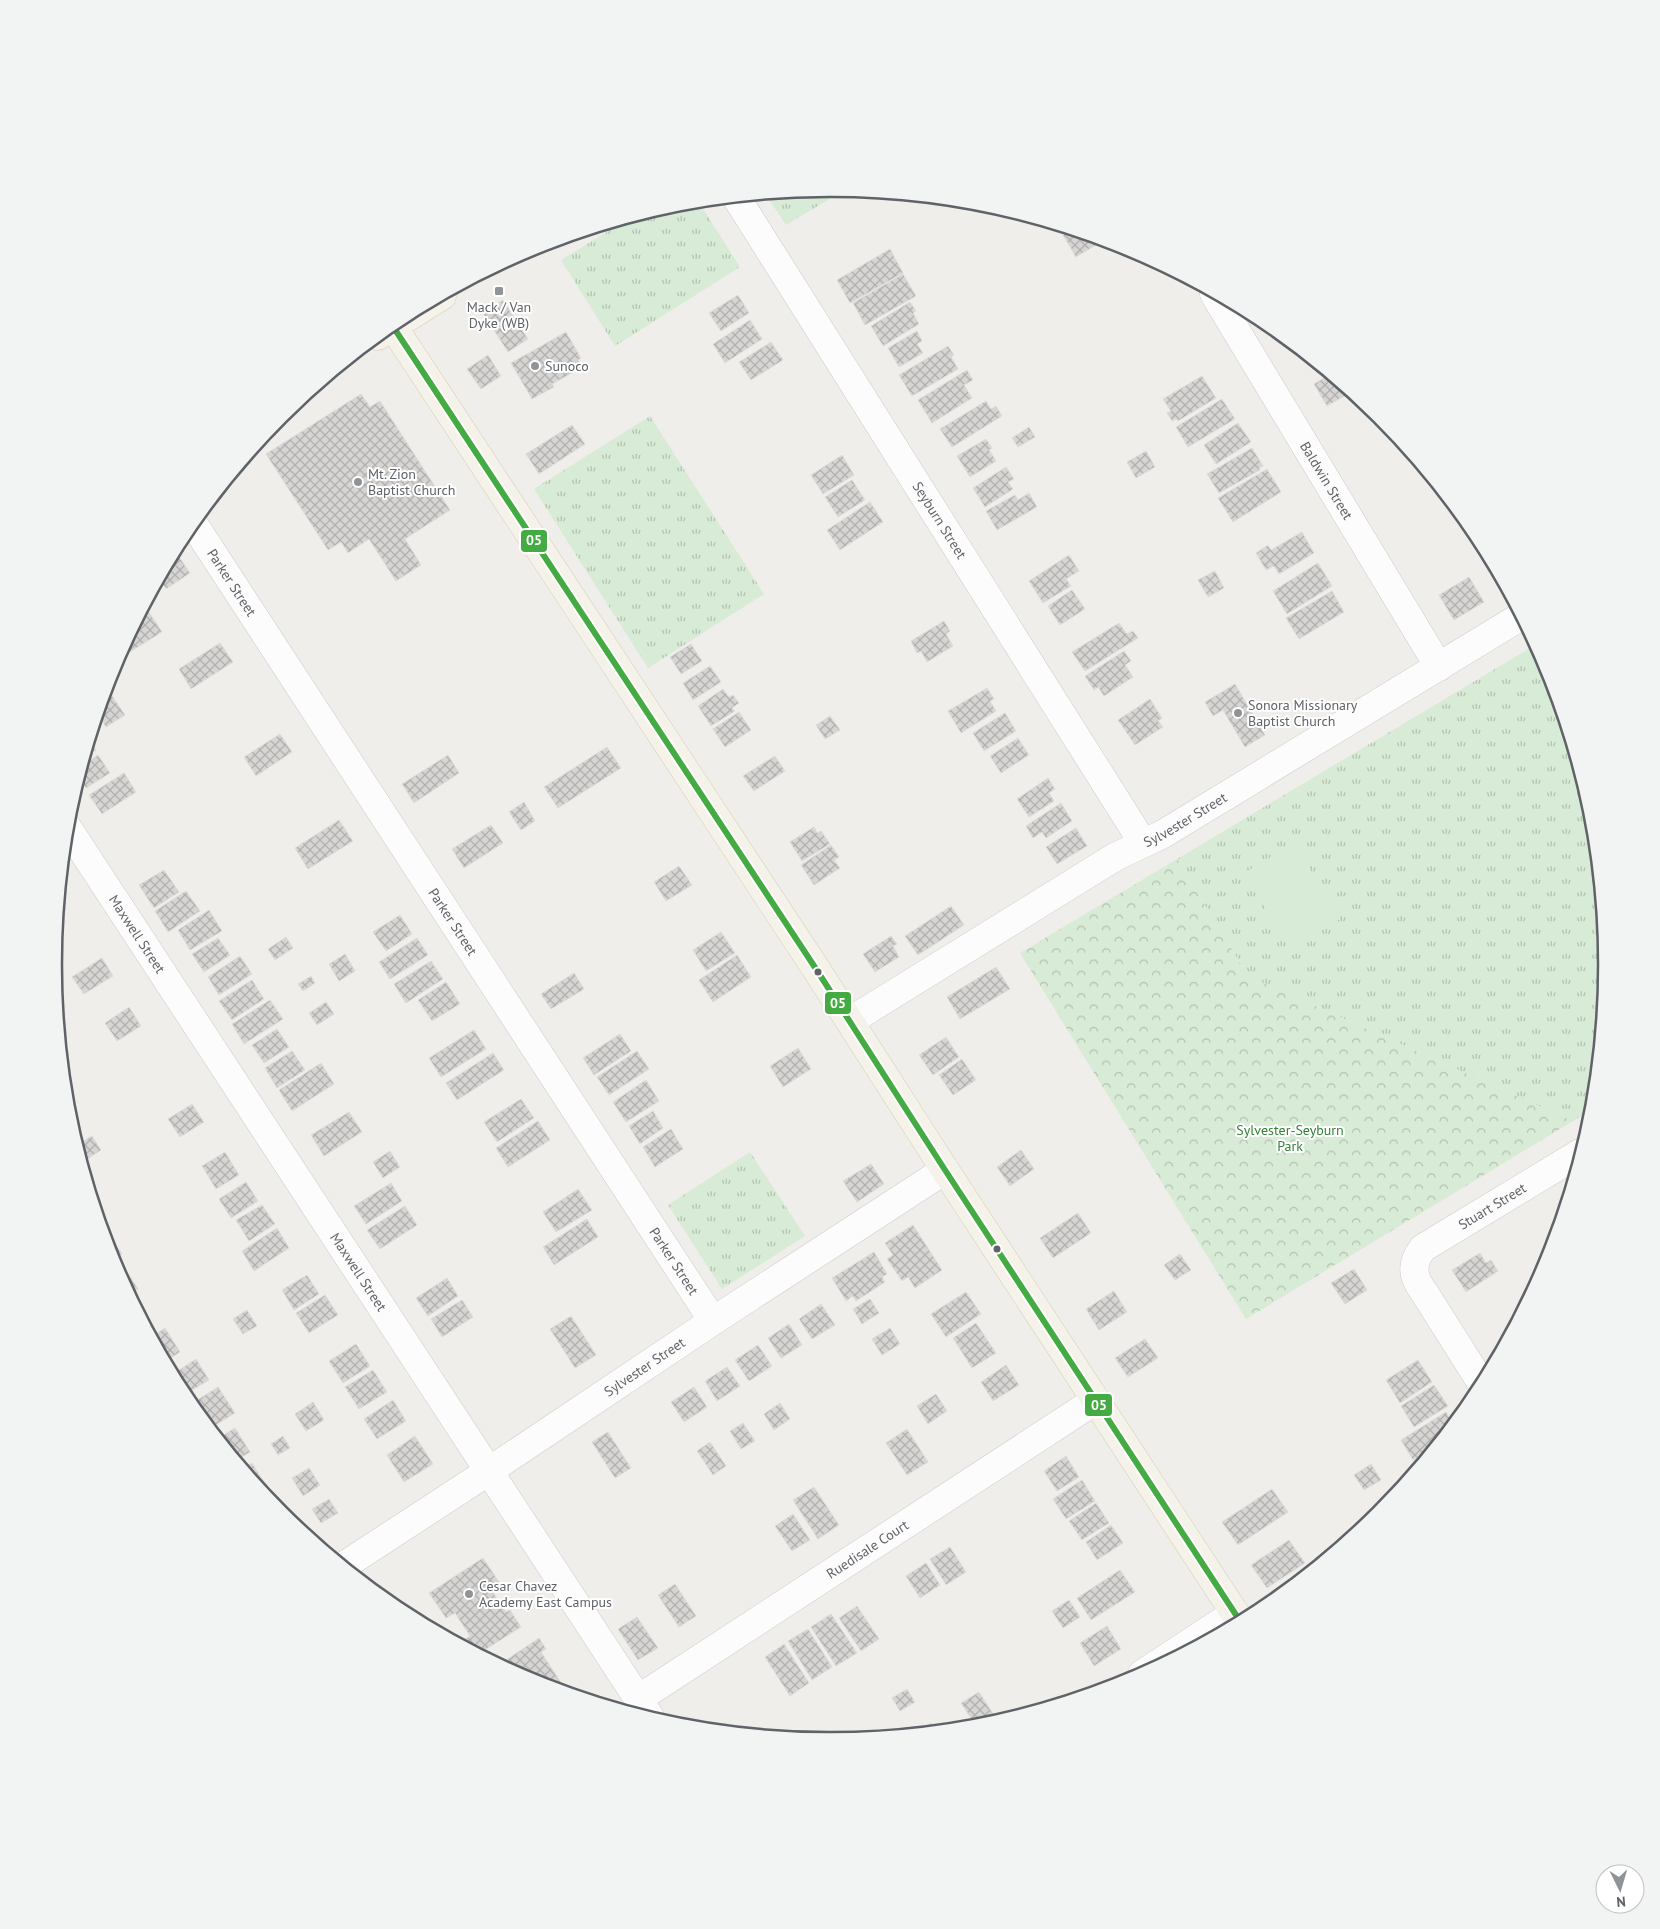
<svg xmlns="http://www.w3.org/2000/svg" width="1660" height="1929" font-family="'PT Sans',sans-serif">
  <defs>
    <pattern id="grass-tufts" width="24" height="20" patternUnits="userSpaceOnUse" patternTransform="scale(1.25)"><rect width="24" height="20" fill="#d8ebd6"/><path d="M3 7l-1-3M5 7V3M7 7l1-3M15 17l-1-3M17 17v-4M19 17l1-3" fill="none" stroke="#b2c2b1"/></pattern>
    <pattern id="park-crowns" width="20" height="18" patternUnits="userSpaceOnUse" patternTransform="scale(1.25)"><rect width="20" height="18" fill="#d8ebd6"/><path d="M2 6a3 3 0 1 1 6 0M12 15a3 3 0 1 1 6 0" fill="none" stroke="#b2c2b1"/></pattern>
    <pattern id="building-cross-hatch" width="8" height="8" patternUnits="userSpaceOnUse" patternTransform="scale(1.25)"><rect width="8" height="8" fill="#d6d5d3"/><path d="M0 0l8 8M0 8l8-8" fill="none" stroke="#b1b0af"/></pattern>
  </defs>
  <rect width="100%" height="100%" fill="#efeeea"/>
  <path fill="url(#grass-tufts)" d="M 830,188 L 845,190 L 786,225 L 766,195 Z
    M 698,201 L 740,267 L 615,346 L 561,260 L 628,219 L 679,203 Z
    M 650,416 L 764,594 L 648,668 L 534,489 Z
    M 1535,645 L 1547,668 L 1591,813 L 1606,964 L 1592,1110 L 1573,1121 L 1248,976 L 1177,859 Z
    M 750,1152 L 805,1236 L 722,1289 L 668,1205 Z"/>
  <path fill="url(#park-crowns)" d="M 1177,859 L 1248,976 L 1573,1121 L 1246,1319 L 1020,953 Z"/>
  <path fill="#d8ebd6" d="M 1294,843 L 1340,919 L 1290,949 L 1244,873 Z"/>
  <path fill="url(#building-cross-hatch)" stroke="#deddd9" d="M 1070,230 L 1104,240 L 1076,257 L 1063,235 Z
    M 890,249 L 903,273 L 850,303 L 837,280 Z
    M 903,274 L 916,296 L 865,325 L 853,303 Z
    M 738,295 L 749,313 L 721,331 L 709,313 Z
    M 503,300 L 528,339 L 508,352 L 483,313 Z
    M 910,302 L 916,311 L 913,313 L 919,324 L 883,346 L 871,326 Z
    M 750,320 L 762,339 L 725,363 L 713,344 Z
    M 917,331 L 922,341 L 917,344 L 923,353 L 899,367 L 888,348 Z
    M 566,332 L 581,358 L 578,360 L 583,367 L 552,384 L 554,387 L 532,399 L 511,363 Z
    M 771,342 L 783,360 L 751,380 L 739,362 Z
    M 948,346 L 954,355 L 951,357 L 958,369 L 912,396 L 899,375 Z
    M 488,355 L 501,376 L 481,389 L 467,369 Z
    M 967,370 L 973,380 L 964,385 L 972,398 L 932,423 L 918,400 Z
    M 1329,375 L 1351,392 L 1327,406 L 1314,384 Z
    M 1202,376 L 1216,398 L 1178,421 L 1176,419 L 1172,421 L 1167,413 L 1171,411 L 1163,399 Z
    M 361,394 L 370,407 L 380,401 L 450,510 L 405,539 L 421,565 L 396,581 L 369,539 L 348,553 L 341,542 L 328,550 L 266,454 Z
    M 1222,399 L 1235,419 L 1188,447 L 1176,427 Z
    M 986,401 L 991,409 L 996,406 L 1002,416 L 952,447 L 940,429 Z
    M 1238,423 L 1251,442 L 1216,464 L 1204,445 Z
    M 572,425 L 585,444 L 539,474 L 526,454 Z
    M 1029,427 L 1035,437 L 1018,447 L 1012,438 Z
    M 986,439 L 992,448 L 989,450 L 996,461 L 970,477 L 957,456 Z
    M 1252,448 L 1263,466 L 1259,468 L 1260,470 L 1219,493 L 1207,474 Z
    M 1146,451 L 1155,467 L 1136,478 L 1127,462 Z
    M 842,455 L 854,475 L 823,494 L 811,475 Z
    M 1006,467 L 1014,479 L 1008,482 L 1013,489 L 985,507 L 973,488 Z
    M 1267,469 L 1281,492 L 1233,522 L 1218,498 Z
    M 852,480 L 865,500 L 838,517 L 825,497 Z
    M 1029,493 L 1037,507 L 997,530 L 986,511 L 1015,495 L 1018,500 Z
    M 870,502 L 883,522 L 840,550 L 827,530 Z
    M 1302,532 L 1314,553 L 1279,574 L 1274,566 L 1266,570 L 1256,553 L 1268,545 L 1271,550 Z
    M 175,551 L 190,573 L 166,589 L 160,580 Z
    M 1069,555 L 1079,571 L 1066,579 L 1071,586 L 1043,603 L 1029,581 Z
    M 1318,563 L 1332,586 L 1287,614 L 1273,591 Z
    M 1215,571 L 1224,588 L 1208,597 L 1198,580 Z
    M 1469,577 L 1484,602 L 1454,620 L 1439,595 Z
    M 1072,590 L 1085,609 L 1060,625 L 1048,606 Z
    M 1332,591 L 1344,612 L 1299,639 L 1286,618 Z
    M 145,606 L 162,632 L 117,660 Z
    M 944,621 L 950,631 L 946,634 L 953,646 L 927,662 L 921,651 L 917,653 L 911,641 Z
    M 1119,623 L 1127,634 L 1133,631 L 1138,638 L 1085,671 L 1072,652 Z
    M 220,643 L 233,662 L 191,689 L 179,669 Z
    M 691,644 L 702,661 L 681,674 L 670,657 Z
    M 1124,651 L 1131,661 L 1125,665 L 1133,677 L 1104,696 L 1098,687 L 1094,690 L 1085,676 Z
    M 710,666 L 721,682 L 693,700 L 683,683 Z
    M 1235,684 L 1265,735 L 1245,747 L 1223,710 L 1213,716 L 1205,702 Z
    M 987,688 L 994,699 L 990,701 L 996,711 L 961,733 L 948,711 Z
    M 723,689 L 729,697 L 733,695 L 739,703 L 732,708 L 735,711 L 711,726 L 698,706 Z
    M 110,693 L 125,715 L 106,727 L 99,715 L 104,698 Z
    M 1150,699 L 1162,718 L 1158,721 L 1163,727 L 1135,745 L 1118,720 Z
    M 739,712 L 751,730 L 725,747 L 713,729 Z
    M 1005,713 L 1016,731 L 984,751 L 973,733 Z
    M 830,716 L 840,730 L 825,739 L 816,725 Z
    M 280,734 L 292,752 L 256,776 L 244,757 Z
    M 1018,738 L 1029,755 L 1001,773 L 990,756 Z
    M 90,742 L 96,750 L 86,756 Z
    M 607,747 L 621,768 L 558,808 L 544,787 Z
    M 98,755 L 110,773 L 86,788 L 79,778 L 83,765 Z
    M 448,755 L 459,773 L 414,803 L 402,784 Z
    M 775,756 L 785,771 L 754,791 L 743,776 Z
    M 124,773 L 136,792 L 102,814 L 89,795 Z
    M 1048,778 L 1055,789 L 1049,793 L 1054,801 L 1029,817 L 1017,799 Z
    M 524,802 L 535,821 L 521,830 L 509,812 Z
    M 1061,803 L 1072,821 L 1046,838 L 1042,832 L 1033,838 L 1026,826 Z
    M 339,820 L 353,841 L 308,869 L 295,848 Z
    M 491,825 L 503,843 L 464,868 L 452,849 Z
    M 814,827 L 817,833 L 821,831 L 830,844 L 802,861 L 790,842 Z
    M 1076,828 L 1087,846 L 1057,864 L 1046,847 Z
    M 831,845 L 839,857 L 834,860 L 840,868 L 814,885 L 801,865 Z
    M 679,866 L 692,885 L 666,901 L 654,882 Z
    M 164,870 L 179,892 L 154,908 L 139,885 Z
    M 186,891 L 200,911 L 168,932 L 155,911 Z
    M 60,899 L 66,909 L 59,913 Z
    M 951,906 L 964,925 L 918,955 L 905,936 Z
    M 209,910 L 222,931 L 190,950 L 178,930 Z
    M 400,915 L 412,934 L 386,951 L 373,932 Z
    M 721,932 L 735,953 L 706,971 L 693,950 Z
    M 891,936 L 897,944 L 893,946 L 899,957 L 875,972 L 863,954 Z
    M 286,937 L 293,948 L 275,960 L 268,949 Z
    M 218,938 L 230,955 L 204,972 L 192,954 Z
    M 417,938 L 428,955 L 390,979 L 379,962 Z
    M 345,954 L 355,971 L 339,981 L 329,964 Z
    M 737,955 L 751,977 L 713,1002 L 699,980 Z
    M 240,956 L 252,974 L 219,995 L 208,977 Z
    M 102,958 L 113,976 L 84,994 L 72,977 Z
    M 431,961 L 443,979 L 406,1003 L 394,984 Z
    M 996,967 L 1010,989 L 960,1019 L 947,997 Z
    M 574,973 L 584,989 L 551,1009 L 541,994 Z
    M 311,976 L 315,983 L 303,991 L 298,984 Z
    M 252,980 L 264,999 L 232,1020 L 219,1001 Z
    M 446,982 L 460,1004 L 432,1021 L 418,1000 Z
    M 270,1000 L 283,1019 L 244,1044 L 232,1024 Z
    M 326,1002 L 334,1014 L 317,1025 L 309,1013 Z
    M 129,1007 L 141,1026 L 117,1041 L 105,1023 Z
    M 277,1029 L 289,1047 L 264,1063 L 252,1045 Z
    M 474,1030 L 486,1049 L 441,1077 L 429,1058 Z
    M 620,1034 L 631,1051 L 594,1075 L 583,1058 Z
    M 946,1037 L 959,1057 L 933,1075 L 919,1055 Z
    M 798,1048 L 811,1069 L 783,1087 L 770,1066 Z
    M 292,1051 L 305,1070 L 277,1088 L 265,1068 Z
    M 637,1051 L 649,1069 L 609,1095 L 597,1077 Z
    M 493,1053 L 504,1070 L 457,1100 L 446,1083 Z
    M 962,1059 L 976,1080 L 953,1095 L 939,1075 Z
    M 321,1063 L 334,1084 L 292,1111 L 279,1090 Z
    M 646,1080 L 659,1101 L 626,1122 L 613,1102 Z
    M 521,1099 L 534,1118 L 497,1142 L 484,1122 Z
    M 69,1102 L 77,1115 L 70,1119 L 67,1104 Z
    M 192,1104 L 204,1122 L 180,1137 L 168,1119 Z
    M 653,1111 L 663,1128 L 640,1144 L 629,1126 Z
    M 349,1112 L 362,1132 L 324,1156 L 311,1135 Z
    M 538,1121 L 550,1140 L 508,1167 L 496,1148 Z
    M 671,1129 L 683,1149 L 655,1167 L 643,1147 Z
    M 92,1136 L 101,1150 L 83,1162 L 77,1145 Z
    M 1021,1150 L 1034,1169 L 1010,1186 L 997,1167 Z
    M 390,1151 L 400,1167 L 383,1178 L 373,1162 Z
    M 225,1152 L 239,1175 L 216,1189 L 202,1166 Z
    M 871,1164 L 884,1184 L 857,1202 L 843,1181 Z
    M 246,1182 L 258,1201 L 231,1218 L 219,1199 Z
    M 391,1183 L 402,1201 L 366,1224 L 354,1206 Z
    M 578,1189 L 592,1210 L 556,1232 L 543,1212 Z
    M 262,1205 L 275,1224 L 249,1241 L 236,1220 Z
    M 405,1206 L 417,1225 L 380,1249 L 367,1230 Z
    M 1078,1213 L 1091,1233 L 1053,1258 L 1040,1238 Z
    M 587,1219 L 598,1237 L 554,1265 L 543,1247 Z
    M 913,1225 L 942,1270 L 915,1288 L 908,1277 L 902,1281 L 887,1259 L 893,1255 L 885,1243 Z
    M 277,1228 L 289,1248 L 254,1271 L 242,1251 Z
    M 106,1230 L 122,1254 L 112,1260 L 104,1231 Z
    M 874,1252 L 887,1274 L 882,1277 L 885,1282 L 856,1301 L 853,1296 L 846,1301 L 832,1278 Z
    M 1480,1253 L 1486,1263 L 1491,1260 L 1498,1271 L 1466,1292 L 1452,1270 Z
    M 1180,1254 L 1191,1270 L 1175,1280 L 1164,1265 Z
    M 124,1267 L 138,1289 L 130,1294 L 118,1271 Z
    M 1354,1269 L 1367,1290 L 1345,1304 L 1331,1283 Z
    M 307,1275 L 319,1294 L 294,1310 L 282,1290 Z
    M 447,1278 L 458,1296 L 428,1316 L 416,1298 Z
    M 1114,1291 L 1127,1312 L 1099,1330 L 1086,1309 Z
    M 966,1292 L 981,1314 L 946,1337 L 931,1314 Z
    M 325,1295 L 338,1315 L 309,1333 L 296,1313 Z
    M 870,1299 L 879,1313 L 862,1324 L 853,1309 Z
    M 136,1300 L 154,1329 L 150,1332 L 134,1301 Z
    M 462,1300 L 473,1317 L 442,1337 L 431,1319 Z
    M 821,1304 L 835,1325 L 812,1339 L 799,1319 Z
    M 247,1310 L 257,1326 L 243,1334 L 233,1319 Z
    M 571,1316 L 596,1355 L 575,1368 L 550,1329 Z
    M 976,1323 L 996,1353 L 972,1368 L 953,1338 Z
    M 789,1324 L 802,1345 L 781,1358 L 768,1338 Z
    M 165,1328 L 180,1352 L 166,1361 L 153,1336 Z
    M 890,1328 L 900,1344 L 882,1355 L 872,1339 Z
    M 1145,1339 L 1158,1358 L 1128,1377 L 1115,1358 Z
    M 356,1344 L 370,1366 L 343,1383 L 329,1361 Z
    M 758,1345 L 772,1366 L 749,1381 L 735,1360 Z
    M 196,1359 L 209,1380 L 184,1395 L 173,1374 Z
    M 1418,1360 L 1432,1382 L 1400,1403 L 1386,1380 Z
    M 1006,1365 L 1019,1385 L 993,1401 L 981,1382 Z
    M 727,1367 L 740,1386 L 717,1401 L 705,1381 Z
    M 373,1370 L 387,1392 L 359,1409 L 345,1387 Z
    M 1434,1385 L 1448,1406 L 1414,1427 L 1401,1406 Z
    M 218,1387 L 235,1413 L 211,1428 L 191,1404 Z
    M 694,1387 L 707,1407 L 684,1422 L 671,1402 Z
    M 936,1394 L 947,1411 L 928,1424 L 917,1406 Z
    M 393,1400 L 406,1421 L 377,1439 L 364,1419 Z
    M 313,1402 L 324,1420 L 306,1431 L 295,1414 Z
    M 780,1403 L 790,1419 L 774,1430 L 764,1414 Z
    M 1446,1412 L 1453,1423 L 1432,1448 L 1413,1460 L 1401,1440 Z
    M 743,1423 L 755,1441 L 741,1449 L 730,1431 Z
    M 235,1428 L 250,1452 L 237,1460 L 219,1438 Z
    M 907,1429 L 928,1462 L 907,1475 L 886,1443 Z
    M 608,1432 L 631,1468 L 615,1478 L 592,1442 Z
    M 283,1436 L 290,1448 L 278,1455 L 271,1444 Z
    M 415,1436 L 433,1464 L 404,1482 L 387,1455 Z
    M 710,1442 L 726,1466 L 713,1475 L 697,1451 Z
    M 1066,1456 L 1079,1477 L 1057,1491 L 1044,1471 Z
    M 252,1463 L 270,1492 L 266,1495 L 244,1468 Z
    M 1371,1464 L 1381,1480 L 1364,1490 L 1354,1475 Z
    M 309,1468 L 320,1485 L 303,1496 L 292,1478 Z
    M 1082,1480 L 1095,1501 L 1066,1519 L 1053,1499 Z
    M 814,1487 L 839,1525 L 818,1539 L 793,1500 Z
    M 1272,1489 L 1288,1512 L 1238,1545 L 1222,1522 Z
    M 278,1497 L 293,1520 L 291,1521 L 281,1513 L 271,1502 Z
    M 329,1499 L 338,1513 L 321,1523 L 312,1509 Z
    M 1096,1503 L 1109,1523 L 1082,1540 L 1069,1521 Z
    M 793,1514 L 810,1540 L 792,1551 L 775,1526 Z
    M 1111,1525 L 1123,1543 L 1097,1560 L 1086,1542 Z
    M 1289,1540 L 1305,1563 L 1267,1588 L 1251,1565 Z
    M 950,1547 L 966,1572 L 946,1585 L 930,1559 Z
    M 483,1558 L 501,1585 L 492,1591 L 506,1612 L 510,1610 L 521,1627 L 480,1653 L 462,1643 L 461,1642 L 470,1636 L 455,1613 L 446,1618 L 429,1593 Z
    M 926,1563 L 940,1585 L 920,1598 L 906,1576 Z
    M 1120,1570 L 1135,1592 L 1091,1620 L 1077,1598 Z
    M 675,1584 L 696,1616 L 679,1627 L 658,1595 Z
    M 1069,1600 L 1080,1617 L 1063,1628 L 1052,1611 Z
    M 857,1606 L 879,1639 L 861,1651 L 839,1618 Z
    M 831,1614 L 857,1653 L 836,1666 L 811,1627 Z
    M 637,1617 L 658,1648 L 638,1660 L 618,1629 Z
    M 1107,1626 L 1121,1649 L 1094,1666 L 1080,1643 Z
    M 808,1629 L 832,1667 L 812,1680 L 788,1641 Z
    M 539,1638 L 546,1649 L 541,1652 L 567,1692 L 533,1682 L 500,1664 Z
    M 784,1644 L 809,1683 L 790,1696 L 765,1657 Z
    M 907,1689 L 915,1702 L 900,1711 L 892,1698 Z
    M 979,1692 L 997,1720 L 976,1726 L 961,1703 Z
    M 931,1723 L 936,1730 L 917,1732 Z
    M 842,1733 L 847,1739 L 829,1741 Z"/>
  <g fill="none" stroke-linecap="round" stroke-linejoin="round">
    <defs>
      <g id="minor">
        <path id="s1" d="M 736,197 L 1143,843"/>
        <path id="s2" d="M 1214,294 L 1439,667"/>
        <path id="s3" d="M 193,523 L 713,1321"/>
        <path id="s4" d="M 67,827 L 650,1717"/>
        <path id="s5" d="M 850,1021 L 1115,857 L 1163,834 L 1520,617"/>
        <path id="s6" d="M 1482,1384 L 1424,1292 C 1412,1277 1411,1263 1423,1248 L 1580,1153"/>
        <path id="s7" d="M 345,1565 L 489,1471 L 713,1321 L 945,1170"/>
        <path d="M 1142,1674 L 1235,1613"/>
        <path id="s8" d="M 638,1699 L 1096,1400"/>
      </g>
      <path id="major" d="M 392,325 L 818,972 L 945,1170 L 1240,1621
        M 378,336 L 442,296"/>
    </defs>
    <use href="#minor" stroke="#cbcccc" stroke-width="29"/>
    <use href="#major" stroke="#d7ceb8" stroke-width="29"/>
    <use href="#minor" stroke="#fdfcfc" stroke-width="28"/>
    <use href="#major" stroke="#f4f2e9" stroke-width="28"/>
    <defs>
      <path id="bus-1" d="M 392,325 L 818,972 L 945,1170 L 1240,1621"/>
    </defs>
    <use href="#bus-1" stroke="#fff" stroke-width="10"/>
    <use href="#bus-1" stroke="#44aa42" stroke-width="6"/>
  </g>
  <g fill="#919496" stroke="#fff" stroke-width="2">
    <rect x="494" y="286" width="10" height="10" rx="2.5"/>
    <circle cx="535" cy="366" r="5"/>
    <circle cx="358" cy="482" r="5"/>
    <circle cx="1238" cy="713" r="5"/>
    <circle cx="469" cy="1594" r="5"/>
  </g>
  <g fill="#5f6368" stroke="#fff" stroke-width="2">
    <circle cx="818" cy="972" r="4.5"/>
    <circle cx="997" cy="1249" r="4.5"/>
  </g>
  <g text-anchor="middle" dominant-baseline="central" stroke-width="4" stroke-linejoin="round" paint-order="stroke">
    <g font-size="14" fill="#5f6368" stroke="#fff" text-anchor="start">
      <text x="499" y="307" text-anchor="middle">Mack / Van<tspan x="499" dy="16">Dyke (WB)</tspan></text>
      <text x="545" y="366">Sunoco</text>
      <text x="368" y="474">Mt. Zion<tspan x="368" dy="16">Baptist Church</tspan></text>
      <text x="1248" y="705">Sonora Missionary<tspan x="1248" dy="16">Baptist Church</tspan></text>
      <text x="479" y="1586">Cesar Chavez<tspan x="479" dy="16">Academy East Campus</tspan></text>
    </g>
    <g font-size="14" fill="#5f6368" stroke="#fff">
      <text stroke="none"><textPath href="#s2" startOffset="218">Baldwin Street</textPath></text>
      <text stroke="none"><textPath href="#s1" startOffset="382">Seyburn Street</textPath></text>
      <text stroke="none"><textPath href="#s3" startOffset="71">Parker Street</textPath></text>
      <text stroke="none"><textPath href="#s5" startOffset="391">Sylvester Street</textPath></text>
      <text stroke="none"><textPath href="#s3" startOffset="476">Parker Street</textPath></text>
      <text stroke="none"><textPath href="#s4" startOffset="128">Maxwell Street</textPath></text>
      <text stroke="none"><textPath href="#s6" startOffset="238">Stuart Street</textPath></text>
      <text stroke="none"><textPath href="#s3" startOffset="881">Parker Street</textPath></text>
      <text stroke="none"><textPath href="#s4" startOffset="532">Maxwell Street</textPath></text>
      <text stroke="none"><textPath href="#s7" startOffset="359">Sylvester Street</textPath></text>
      <text stroke="none"><textPath href="#s8" startOffset="274">Ruedisale Court</textPath></text>
    </g>
    <g font-size="14" fill="#348238" stroke="#fff">
      <text x="1290" y="1130">Sylvester-Seyburn<tspan x="1290" dy="16">Park</tspan></text>
    </g>
  </g>
  <path d="M0 0H1660V1929H0ZM829 197H831A767 767 0 0 1 1598 964V965A767 767 0 0 1 831 1732H829A767 767 0 0 1 62 965V964A767 767 0 0 1 829 197Z" fill="#f2f3f3" fill-rule="evenodd"/>
  <path fill="none" stroke="#5f6368" stroke-width="2.5" d="M829 197H831A767 767 0 0 1 1598 964V965A767 767 0 0 1 831 1732H829A767 767 0 0 1 62 965V964A767 767 0 0 1 829 197Z"/>
  <g stroke="#fff" stroke-width="2">
    <rect x="520" y="529" width="28" height="24" rx="5" fill="#44aa42"/>
    <rect x="824" y="991" width="28" height="24" rx="5" fill="#44aa42"/>
    <rect x="1084" y="1393" width="29" height="24" rx="5" fill="#44aa42"/>
  </g>
  <g font-size="14" text-anchor="middle" font-weight="bold" fill="#fff">
    <text x="534" y="545">05</text>
    <text x="838" y="1008">05</text>
    <text x="1099" y="1410">05</text>
  </g>
  <g transform="translate(1620 1889) rotate(175)"><circle r="24" fill="#ffffff" stroke="#bfc1c3"/>
  <path d="M0-4L9 19L0 12L-9 19Z" fill="#919496"/>
  <text y="-8" font-size="14" font-weight="bold" text-anchor="middle" fill="#5f6368">N</text>
  </g>
</svg>
